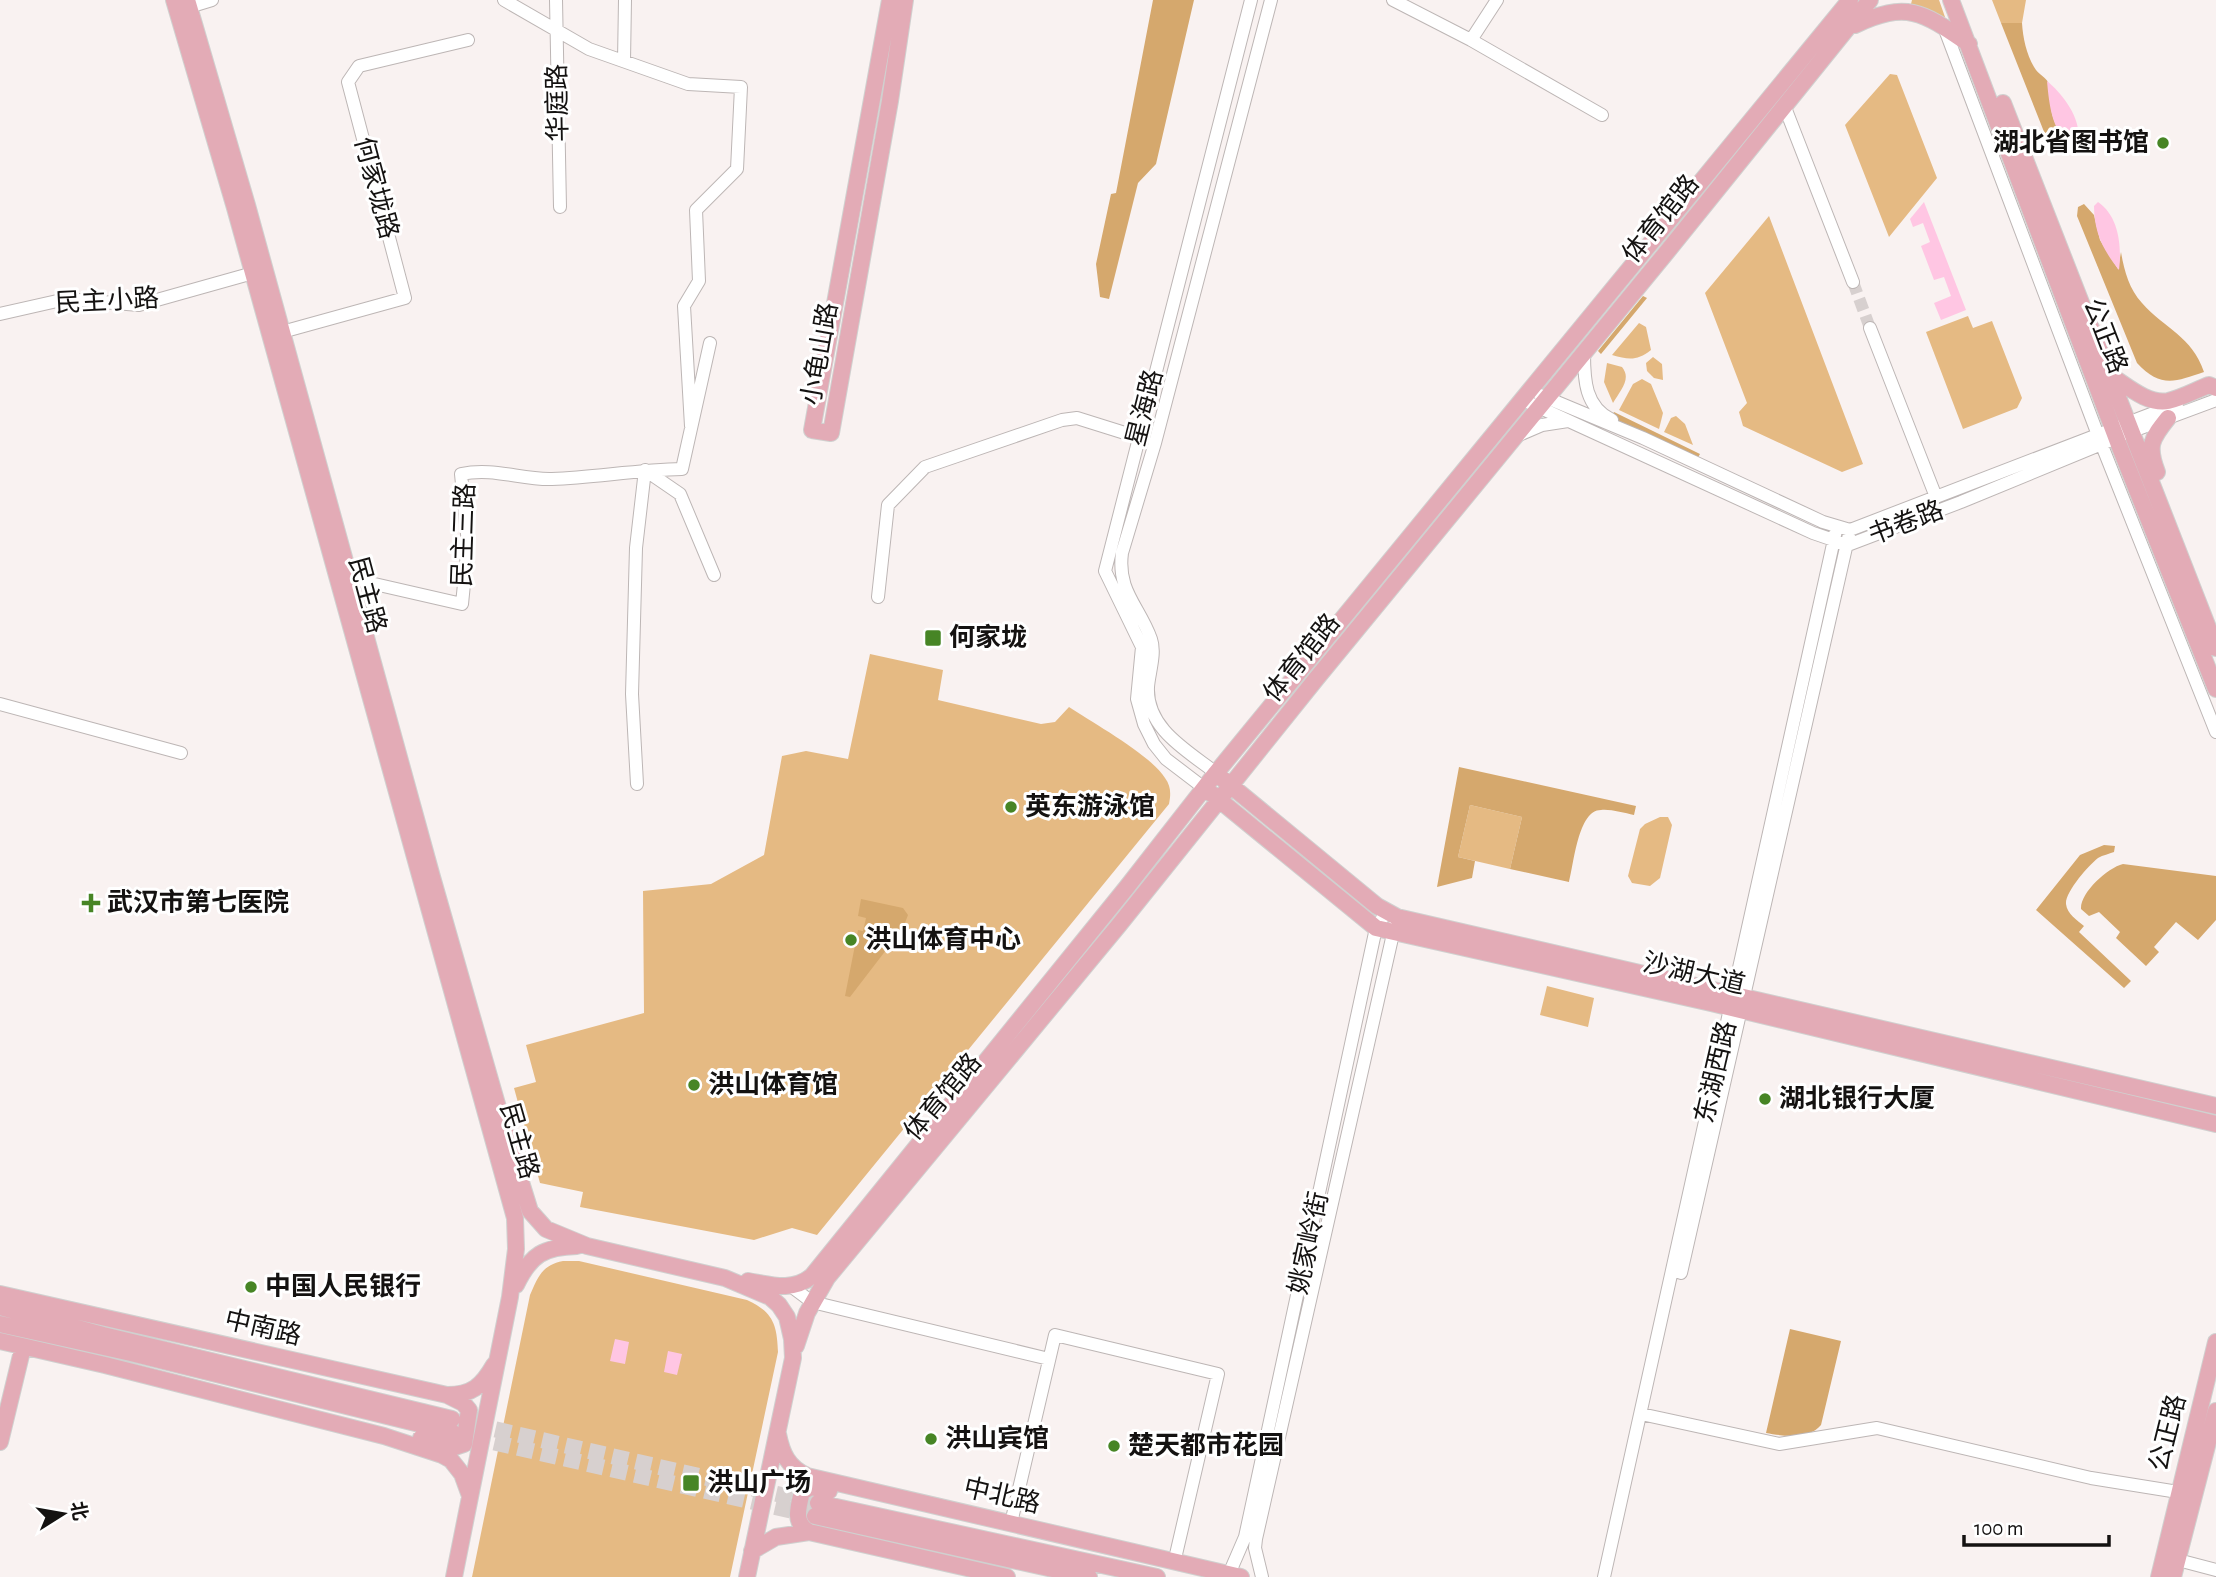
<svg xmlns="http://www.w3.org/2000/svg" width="2216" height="1577" font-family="'Alegreya Sans','Noto Sans SC',sans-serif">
  <rect width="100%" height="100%" fill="#f9f2f1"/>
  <path fill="#e5ba83" d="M 1912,0 L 1939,0 L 1945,17 L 1941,18 L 1911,4 Z
    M 1992,0 L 2026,0 L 2022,23 L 2001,23 Z
    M 1890,74 L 1897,75 L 1937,178 L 1889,237 L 1845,125 Z
    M 1769,216 L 1863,464 L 1842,472 L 1743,426 L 1739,412 L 1747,403 L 1705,293 Z
    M 1968,316 L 1973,328 L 1992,321 L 2022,398 L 2017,408 L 1963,429 L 1926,332 Z
    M 1639,323 L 1646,327 L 1651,350 C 1637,361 1629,360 1612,355 Z
    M 1653,357 L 1662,364 L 1663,380 L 1654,378 L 1647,371 L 1646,363 Z
    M 1607,363 L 1622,367 C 1632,379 1620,391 1613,403 L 1604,382 Z
    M 1642,379 L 1651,384 L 1663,413 L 1659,429 L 1619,410 L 1633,384 Z
    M 1676,416 L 1685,424 L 1693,445 L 1664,432 L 1671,418 Z
    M 870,654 L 943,670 L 938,700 L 1041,724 L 1055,722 L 1069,707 C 1093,723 1151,755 1165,778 C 1171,786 1171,794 1169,804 L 817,1235 L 792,1228 L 754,1240 L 580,1207 L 583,1192 L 540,1183 L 514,1088 L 536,1082 L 526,1045 L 644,1013 L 643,891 L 711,884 L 764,855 L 782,756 L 806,751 L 848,759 Z
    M 1470,805 L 1522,817 L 1510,869 L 1458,857 Z
    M 1660,817 L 1668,817 L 1672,825 L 1660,878 L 1650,886 L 1632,883 L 1628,876 L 1640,829 L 1645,824 Z
    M 1547,986 L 1594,998 L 1588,1027 L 1540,1015 Z
    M 563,1261 L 579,1261 L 747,1300 C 773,1312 777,1324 778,1352 L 730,1577 L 472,1577 L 530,1295 C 538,1277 542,1265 563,1261 Z"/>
  <path fill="#d5a86d" d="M 1153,0 L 1194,0 L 1156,164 L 1138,183 L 1109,299 L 1100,297 L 1096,264 L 1111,194 L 1116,193 Z
    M 2001,23 L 2022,23 C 2023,39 2027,57 2036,70 C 2039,74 2046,78 2048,82 C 2052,93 2049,108 2054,120 C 2058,132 2070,141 2063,154 L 2056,155 L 2052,152 Z
    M 2084,204 L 2094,215 L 2100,240 L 2118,269 L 2121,252 C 2124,270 2129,289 2142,303 C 2165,329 2192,336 2204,372 C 2175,382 2160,388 2137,363 L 2077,216 L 2078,207 Z
    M 1643,296 L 1647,298 L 1601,354 L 1598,351 Z
    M 1614,412 L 1700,454 L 1697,459 L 1611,417 Z
    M 1459,767 L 1636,806 L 1634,815 C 1624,813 1611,809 1601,810 C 1578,810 1574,864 1569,882 L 1510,869 L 1522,817 L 1470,805 L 1458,857 L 1475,861 L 1472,878 L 1437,887 Z
    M 2104,845 L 2115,846 L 2114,852 C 2109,854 2103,855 2098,858 C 2089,865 2065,892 2066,904 C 2067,914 2077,920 2084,926 L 2079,932 L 2131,981 L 2124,988 L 2036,910 L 2080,855 Z
    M 2123,864 L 2216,876 L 2216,920 L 2198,940 L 2176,922 L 2154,947 L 2159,952 L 2146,966 L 2116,938 L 2120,932 L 2099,912 L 2089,916 L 2081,909 C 2080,893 2107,868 2123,864 Z
    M 861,899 L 903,908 L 908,915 L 903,928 L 850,997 L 845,996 L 858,930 L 863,931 L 866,918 L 858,916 Z
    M 1790,1329 L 1841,1341 L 1821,1425 C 1809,1440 1783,1436 1766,1433 Z"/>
  <path fill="#ffc6e3" d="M 2047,81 C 2064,95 2087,125 2075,147 C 2052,137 2049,103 2047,81 Z
    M 1924,202 L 1966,310 L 1941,320 L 1934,303 L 1951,296 L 1944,277 L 1934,280 L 1921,246 L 1930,242 L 1923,223 L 1913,227 L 1910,219 Z
    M 2098,202 C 2119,216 2122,247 2119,270 C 2103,250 2094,232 2094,206 Z
    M 615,1339 L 629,1342 L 625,1364 L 610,1361 Z
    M 668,1351 L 682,1354 L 677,1375 L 664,1372 Z"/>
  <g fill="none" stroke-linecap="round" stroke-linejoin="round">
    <path stroke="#d7d0cf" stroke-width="12" stroke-dasharray="12 6" stroke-linecap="butt" d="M 1853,282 L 1870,328"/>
    <path stroke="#d7d0cf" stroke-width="16" stroke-dasharray="16 8" stroke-linecap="butt" d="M 472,1424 L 812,1502
      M 471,1437 L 815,1516"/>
    <defs>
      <path id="minor" d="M 504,0 L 589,49 L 688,84 L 741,87 L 737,169 L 696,210 L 699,281 L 684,306 L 691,426
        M 556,0 L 560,207
        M 1393,0 L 1471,40 L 1602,115
        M 189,7 L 212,0
        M 1944,27 L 2101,443 L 2216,732
        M 1471,40 L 1497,0
        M 624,61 L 625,0
        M 1784,105 L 1853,282
        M 0,314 L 66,299 L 139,305 L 253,273
        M 1870,328 L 1936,497
        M 282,332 L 405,298 L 348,82 L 359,66 L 468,40
        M 1584,353 C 1584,380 1585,407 1612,420
        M 1540,395 L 1643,438 L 1823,522 L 1850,530 L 2105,432
        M 1523,400 L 1813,533 L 1848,545 L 1961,502 L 2109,441
        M 2122,425 L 2177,404
        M 2125,434 L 2216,400
        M 1519,435 L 1542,425 L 1568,421
        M 344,577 L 462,604 L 468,544 L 461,474 C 494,467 521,480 552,479 C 596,477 638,470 682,469 L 710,343
        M 878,597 L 888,505 L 925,467 L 1062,420 L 1077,418 L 1144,439
        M 0,704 L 181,753
        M 1216,773 C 1188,751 1146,729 1148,687 C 1149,673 1156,653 1151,639 C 1139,606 1117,591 1122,553 L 1155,443 L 1271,0
        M 637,784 L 632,694 L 636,548 L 645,470 L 680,494 L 714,575
        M 1204,788 L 1166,759 L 1154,744 L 1144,724 L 1137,699 L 1142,647 L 1105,571 L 1251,0
        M 1681,1273 L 1850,530
        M 792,1287 L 812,1302 L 1049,1359
        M 1641,1414 L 1779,1444 L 1877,1428 L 2091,1478 L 2178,1492
        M 1011,1523 L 1055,1335 L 1218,1374 L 1174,1563
        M 2178,1560 L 2216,1570
        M 1229,1574 L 1245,1537 L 1376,928 L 1387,911
        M 1262,1577 L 1255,1548 L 1256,1539 L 1395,925
        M 1604,1577 L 1837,526"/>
      <path id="major" d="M 174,0 L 235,208 L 515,1218 L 516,1249 L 510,1297 L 454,1577
        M 187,0 L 247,205 L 432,877 L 499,1111 L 530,1211 L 546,1229 L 587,1246 L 725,1278 L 770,1297 L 779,1305 L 787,1317 L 792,1339 L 793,1358 L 747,1577
        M 890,0 L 812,430 L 831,433 L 890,101 L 905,0
        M 1951,0 L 2119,445 L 2216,689
        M 1855,25 C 1908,0 1924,13 1969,44
        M 2003,103 L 2216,648
        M 2108,374 C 2125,384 2147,405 2168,401 C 2182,398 2196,390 2209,385 L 2216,388
        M 2157,472 C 2147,446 2151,439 2168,418
        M 1224,780 L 1377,906 L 1397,917 L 2216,1106
        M 1212,794 L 1376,928 L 1711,1003 L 2216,1124
        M 748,1281 C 771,1285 793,1292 812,1276 L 1127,887 L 1216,773 L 1850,0
        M 516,1285 C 531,1254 544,1247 577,1246
        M 0,1294 L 447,1395 C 472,1395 482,1386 494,1365
        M 0,1307 L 103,1335 L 452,1419
        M 0,1324 L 131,1353 L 452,1432
        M 0,1341 L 105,1365 L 384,1436 L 442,1455 L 451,1460 L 462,1474 L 470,1496
        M 796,1346 L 807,1313 L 827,1278 L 1119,925 L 1316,679 L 1666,253 L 1870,0
        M 778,1434 C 782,1454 788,1467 807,1476 L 1241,1577
        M 421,1438 L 455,1447 L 464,1444 L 469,1410 L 463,1403 L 447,1395
        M 0,1442 L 23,1347
        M 818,1503 L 1157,1577
        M 815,1516 L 1089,1577
        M 809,1532 C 793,1523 798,1508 802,1492 L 811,1487 L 829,1491
        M 752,1551 L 776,1537 L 809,1532 L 1007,1577
        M 2159,1577 L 2216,1342
        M 2173,1577 L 2216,1411"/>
    </defs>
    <use href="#minor" stroke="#bdb6b5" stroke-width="14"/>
    <use href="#major" stroke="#d0d0cf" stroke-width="18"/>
    <use href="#minor" stroke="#fff" stroke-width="12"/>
    <use href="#major" stroke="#e3abb6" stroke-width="16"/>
  </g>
  <g fill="#478525" stroke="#fff" stroke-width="2.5">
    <circle cx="2163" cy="143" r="7"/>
    <rect x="924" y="629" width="18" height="18" rx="3.5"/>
    <circle cx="1011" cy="807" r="7"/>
    <path d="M87.5 892.5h7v7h7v7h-7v7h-7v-7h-7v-7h7z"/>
    <circle cx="851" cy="940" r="7"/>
    <circle cx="694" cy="1085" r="7"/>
    <circle cx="1765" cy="1099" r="7"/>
    <circle cx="251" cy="1287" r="7"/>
    <circle cx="931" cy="1439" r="7"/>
    <circle cx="1114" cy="1446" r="7"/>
    <rect x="682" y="1474" width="18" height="18" rx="3.5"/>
  </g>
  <g text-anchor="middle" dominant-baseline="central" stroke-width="6" stroke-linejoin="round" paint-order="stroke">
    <g font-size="26" fill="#141211" stroke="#fff">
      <text transform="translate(558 103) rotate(-91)">华庭路</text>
      <text transform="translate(376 188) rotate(75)">何家垅路</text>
      <text transform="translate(1661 219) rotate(-51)">体育馆路</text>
      <text transform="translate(107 301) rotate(-3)">民主小路</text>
      <text transform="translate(2105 336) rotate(69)">公正路</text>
      <text transform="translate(820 354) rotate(-80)">小龟山路</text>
      <text transform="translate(1145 408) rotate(-76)">星海路</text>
      <text transform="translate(1906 523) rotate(-21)">书卷路</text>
      <text transform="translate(464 535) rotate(-88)">民主三路</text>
      <text transform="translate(367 595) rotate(75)">民主路</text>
      <text transform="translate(1302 658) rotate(-51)">体育馆路</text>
      <text transform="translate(1694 974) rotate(13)">沙湖大道</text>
      <text transform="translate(1716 1072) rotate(-77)">东湖西路</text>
      <text transform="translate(943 1097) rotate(-50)">体育馆路</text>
      <text transform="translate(519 1141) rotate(74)">民主路</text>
      <text transform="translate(1309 1243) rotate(-78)">姚家岭街</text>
      <text transform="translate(263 1328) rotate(13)">中南路</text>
      <text transform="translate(2168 1433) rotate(-76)">公正路</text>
      <text transform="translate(1002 1496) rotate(13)">中北路</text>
    </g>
    <g font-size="26" font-weight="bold" fill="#141211" stroke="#fff" text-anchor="start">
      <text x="2149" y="143" text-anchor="end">湖北省图书馆</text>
      <text x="949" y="638">何家垅</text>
      <text x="1025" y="807">英东游泳馆</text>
      <text x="107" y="903">武汉市第七医院</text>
      <text x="865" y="940">洪山体育中心</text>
      <text x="708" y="1085">洪山体育馆</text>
      <text x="1779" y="1099">湖北银行大厦</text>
      <text x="265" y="1287">中国人民银行</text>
      <text x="945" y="1439">洪山宾馆</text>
      <text x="1128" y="1446">楚天都市花园</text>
      <text x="707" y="1483">洪山广场</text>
    </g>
  </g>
  <g transform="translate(63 1514) rotate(79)" stroke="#ffffff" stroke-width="5" paint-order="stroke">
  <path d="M0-5L12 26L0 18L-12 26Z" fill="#141211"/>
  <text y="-10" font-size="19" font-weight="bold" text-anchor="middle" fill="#141211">北</text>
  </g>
  <path d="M1964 1535v10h145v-10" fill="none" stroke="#141211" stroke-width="3.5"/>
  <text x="1974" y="1535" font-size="21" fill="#141211" stroke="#ffffff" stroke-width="5" paint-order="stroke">100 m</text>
</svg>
